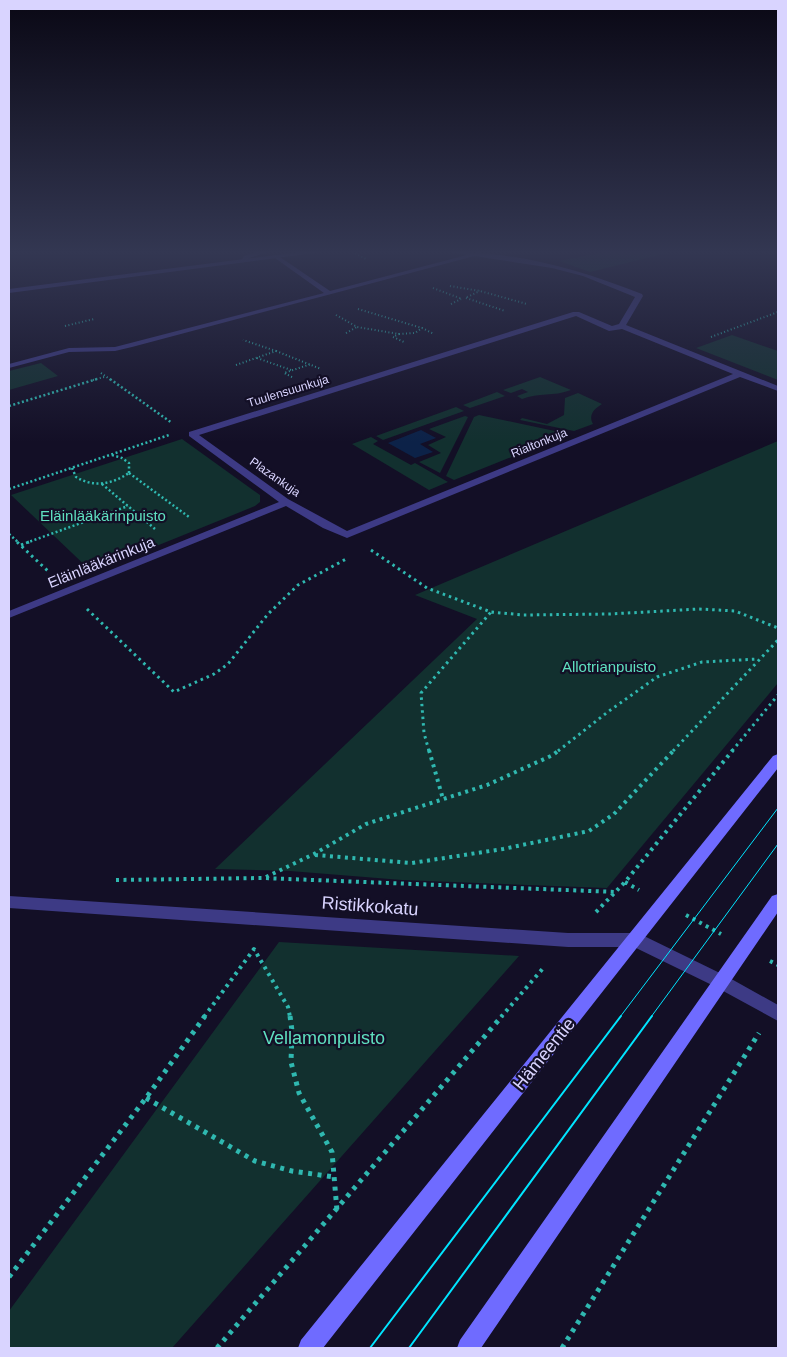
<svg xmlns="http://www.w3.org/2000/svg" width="787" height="1357" font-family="Helvetica,sans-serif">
  <rect width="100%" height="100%" fill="#130f26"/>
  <path fill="#12302f" d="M 604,252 L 671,252 L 590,272 L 559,261 Z
    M 732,335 L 778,351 L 778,380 L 696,348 Z
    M 41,363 L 58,376 L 9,390 L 9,371 Z
    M 540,377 L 571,390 C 553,397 539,392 522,399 L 517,396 L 528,392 L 522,389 L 511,393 L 503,390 Z
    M 497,392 L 505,396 L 470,408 L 463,405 Z
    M 578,393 L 602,404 C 594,409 588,415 593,424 L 574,431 L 520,420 L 522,418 L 547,424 L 564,415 L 565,398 Z
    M 456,407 L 464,411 L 383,440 L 376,436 Z
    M 479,415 L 569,434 L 454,480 L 446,476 L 474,417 Z
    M 465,416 L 468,417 L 440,473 L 419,462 L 441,453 L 428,445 L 446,437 L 429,429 Z
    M 371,437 L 378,441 L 373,444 L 411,465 L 415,463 L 448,482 L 429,490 L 352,444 Z
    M 182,439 L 260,495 L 260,502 L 255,506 L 233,515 L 92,572 L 11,495 Z
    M 778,441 L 778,683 L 607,888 L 402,880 L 290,871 L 215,869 L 477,619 L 415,595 Z
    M 279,942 L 519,956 L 172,1348 L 9,1348 L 9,1311 Z"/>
  <path fill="#0c2248" d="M 421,430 L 436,438 L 420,444 L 433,452 L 415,458 L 388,443 Z"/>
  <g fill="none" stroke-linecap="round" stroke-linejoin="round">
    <path stroke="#2fb8b0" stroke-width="2" stroke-dasharray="1 2.5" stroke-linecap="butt" d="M 352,252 L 366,259
      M 450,286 L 480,291 L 527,304
      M 433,288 L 462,299
      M 467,297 L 480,291
      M 466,298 L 505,311
      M 451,304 L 461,299
      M 358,309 L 422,328
      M 336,315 L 357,327 L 399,334 L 393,337 L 404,342
      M 65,326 L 94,319
      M 346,333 L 357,327
      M 399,334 L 415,333 L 422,328 L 434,334
      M 711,337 L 778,312
      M 276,351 L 321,369
      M 257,358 L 291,370
      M 236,365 L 276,351 L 243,340
      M 101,373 L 111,380
      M 292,377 L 284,373 L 311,364
      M 93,380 L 104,377"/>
    <path stroke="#2fb8b0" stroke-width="2.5" stroke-dasharray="2 2.5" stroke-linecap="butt" d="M 110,379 L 172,423
      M 9,406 L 97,379
      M 112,455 L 122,458 L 129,463 L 129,473
      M 72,468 L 76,477 C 94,488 112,484 129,473
      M 129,473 L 189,517
      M 102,484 L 155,529
      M 9,489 L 169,435
      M 9,534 L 19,543
      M 26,543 L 128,506"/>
    <path stroke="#2fb8b0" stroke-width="3" stroke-dasharray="2.5 4" stroke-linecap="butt" d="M 17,542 L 50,573
      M 21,545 L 29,542
      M 371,550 L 427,588 L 491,612 L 523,615 L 610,614 L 699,609 L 735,611 L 778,628
      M 87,609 L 174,692 L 214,674 L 228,664 L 268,614 L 298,585 L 348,558
      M 429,751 L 424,733 L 421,693 L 491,612
      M 558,751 L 609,711 L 657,677 L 702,662 L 758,659
      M 673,751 L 778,640
      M 732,751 L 778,695"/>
    <path stroke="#2fb8b0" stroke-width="4" stroke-dasharray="3 4.5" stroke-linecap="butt" d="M 429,750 L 443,799
      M 315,855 L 412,863 L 503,849 L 589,831 L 614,814 L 674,750
      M 266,877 L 314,854 L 366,824 L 487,785 L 553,755 L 559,750
      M 116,880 L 263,878 L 616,892
      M 625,882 L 639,890
      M 596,912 L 625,882 L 733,750
      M 686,915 L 721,934
      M 770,961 L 778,965
      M 204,1017 L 254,949 L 288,1007 L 290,1017
      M 501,1017 L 545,966"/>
    <path stroke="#2fb8b0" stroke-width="5" stroke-dasharray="4 5.5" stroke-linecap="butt" d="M 290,1016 L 292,1031 L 291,1062 L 299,1093 L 332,1152 L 337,1211
      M 146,1098 L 255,1161 L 292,1171 L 334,1177
      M 9,1277 L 146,1098 L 205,1016
      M 217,1348 L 502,1016
      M 562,1348 L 759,1033"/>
    <path fill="#3d3a85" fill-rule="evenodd" d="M 256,252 L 268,252 L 249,258 L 246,262 L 241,261 L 244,256 Z
      M 478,252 L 482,254 L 132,347 L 115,351 L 69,352 L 9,368 L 9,364 L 69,348 L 115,347 L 324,293 L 275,258 L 274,257 L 277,255 L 330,291 Z"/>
    <path fill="#3d3a85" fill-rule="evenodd" d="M 300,252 L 322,252 L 9,293 L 9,289 Z
      M 449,252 C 520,252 577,269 642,294 L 643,296 L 626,325 L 778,386 L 778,391 L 740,377 L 347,538 L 323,528 L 286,506 L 9,618 L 9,611 L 279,502 L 189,436 L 189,432 L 573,312 L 579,312 L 612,326 L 619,324 L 635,297 L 583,276 L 552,268 ZM 576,316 L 609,331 L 622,329 L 733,374 L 347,531 L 288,499 L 199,435 Z
      M 9,896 L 568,933 L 636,933 L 642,935 L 726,976 L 778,1005 L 778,1021 L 714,986 L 634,947 L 568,947 L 9,908 Z"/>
    <path fill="#6f6bff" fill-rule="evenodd" d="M 778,754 L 778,768 L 323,1348 L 298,1348 L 301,1340 L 773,756 Z
      M 778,894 L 778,912 L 481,1348 L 457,1348 L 460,1340 L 772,896 Z"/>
    <path stroke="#00e5ff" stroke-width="1" d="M 620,1017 L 778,808
      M 651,1017 L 778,844"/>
    <path stroke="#00e5ff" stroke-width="2" d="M 370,1348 L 621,1016
      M 409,1348 L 652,1016"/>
  </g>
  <linearGradient id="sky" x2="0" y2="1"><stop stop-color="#0a0815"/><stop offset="0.57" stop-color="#333752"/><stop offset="1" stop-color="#333752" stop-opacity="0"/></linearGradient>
  <rect width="787" height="442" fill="url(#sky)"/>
  <g text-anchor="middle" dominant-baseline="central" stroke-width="4.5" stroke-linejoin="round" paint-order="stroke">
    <g font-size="12" fill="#d9d4ff" stroke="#130f26">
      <text transform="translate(288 391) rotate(-17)">Tuulensuunkuja</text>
      <text transform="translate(539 443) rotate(-22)">Rialtonkuja</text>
      <text transform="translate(275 477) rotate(35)">Plazankuja</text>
    </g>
    <g font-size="15" fill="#5fe0c0" stroke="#130f26">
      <text x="103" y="515">Eläinlääkärinpuisto</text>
      <text x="609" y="666">Allotrianpuisto</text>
    </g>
    <g font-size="15" fill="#d9d4ff" stroke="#130f26">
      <text transform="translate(101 562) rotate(-22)">Eläinlääkärinkuja</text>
    </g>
    <g font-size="18" fill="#d9d4ff" stroke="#130f26">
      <text transform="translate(370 906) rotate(4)">Ristikkokatu</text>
      <text transform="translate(544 1054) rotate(-51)">Hämeentie</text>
    </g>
    <g font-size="18" fill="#5fe0c0" stroke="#130f26">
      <text x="324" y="1038">Vellamonpuisto</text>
    </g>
  </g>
  <rect width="787" height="1357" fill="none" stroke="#d9d4ff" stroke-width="20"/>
</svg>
